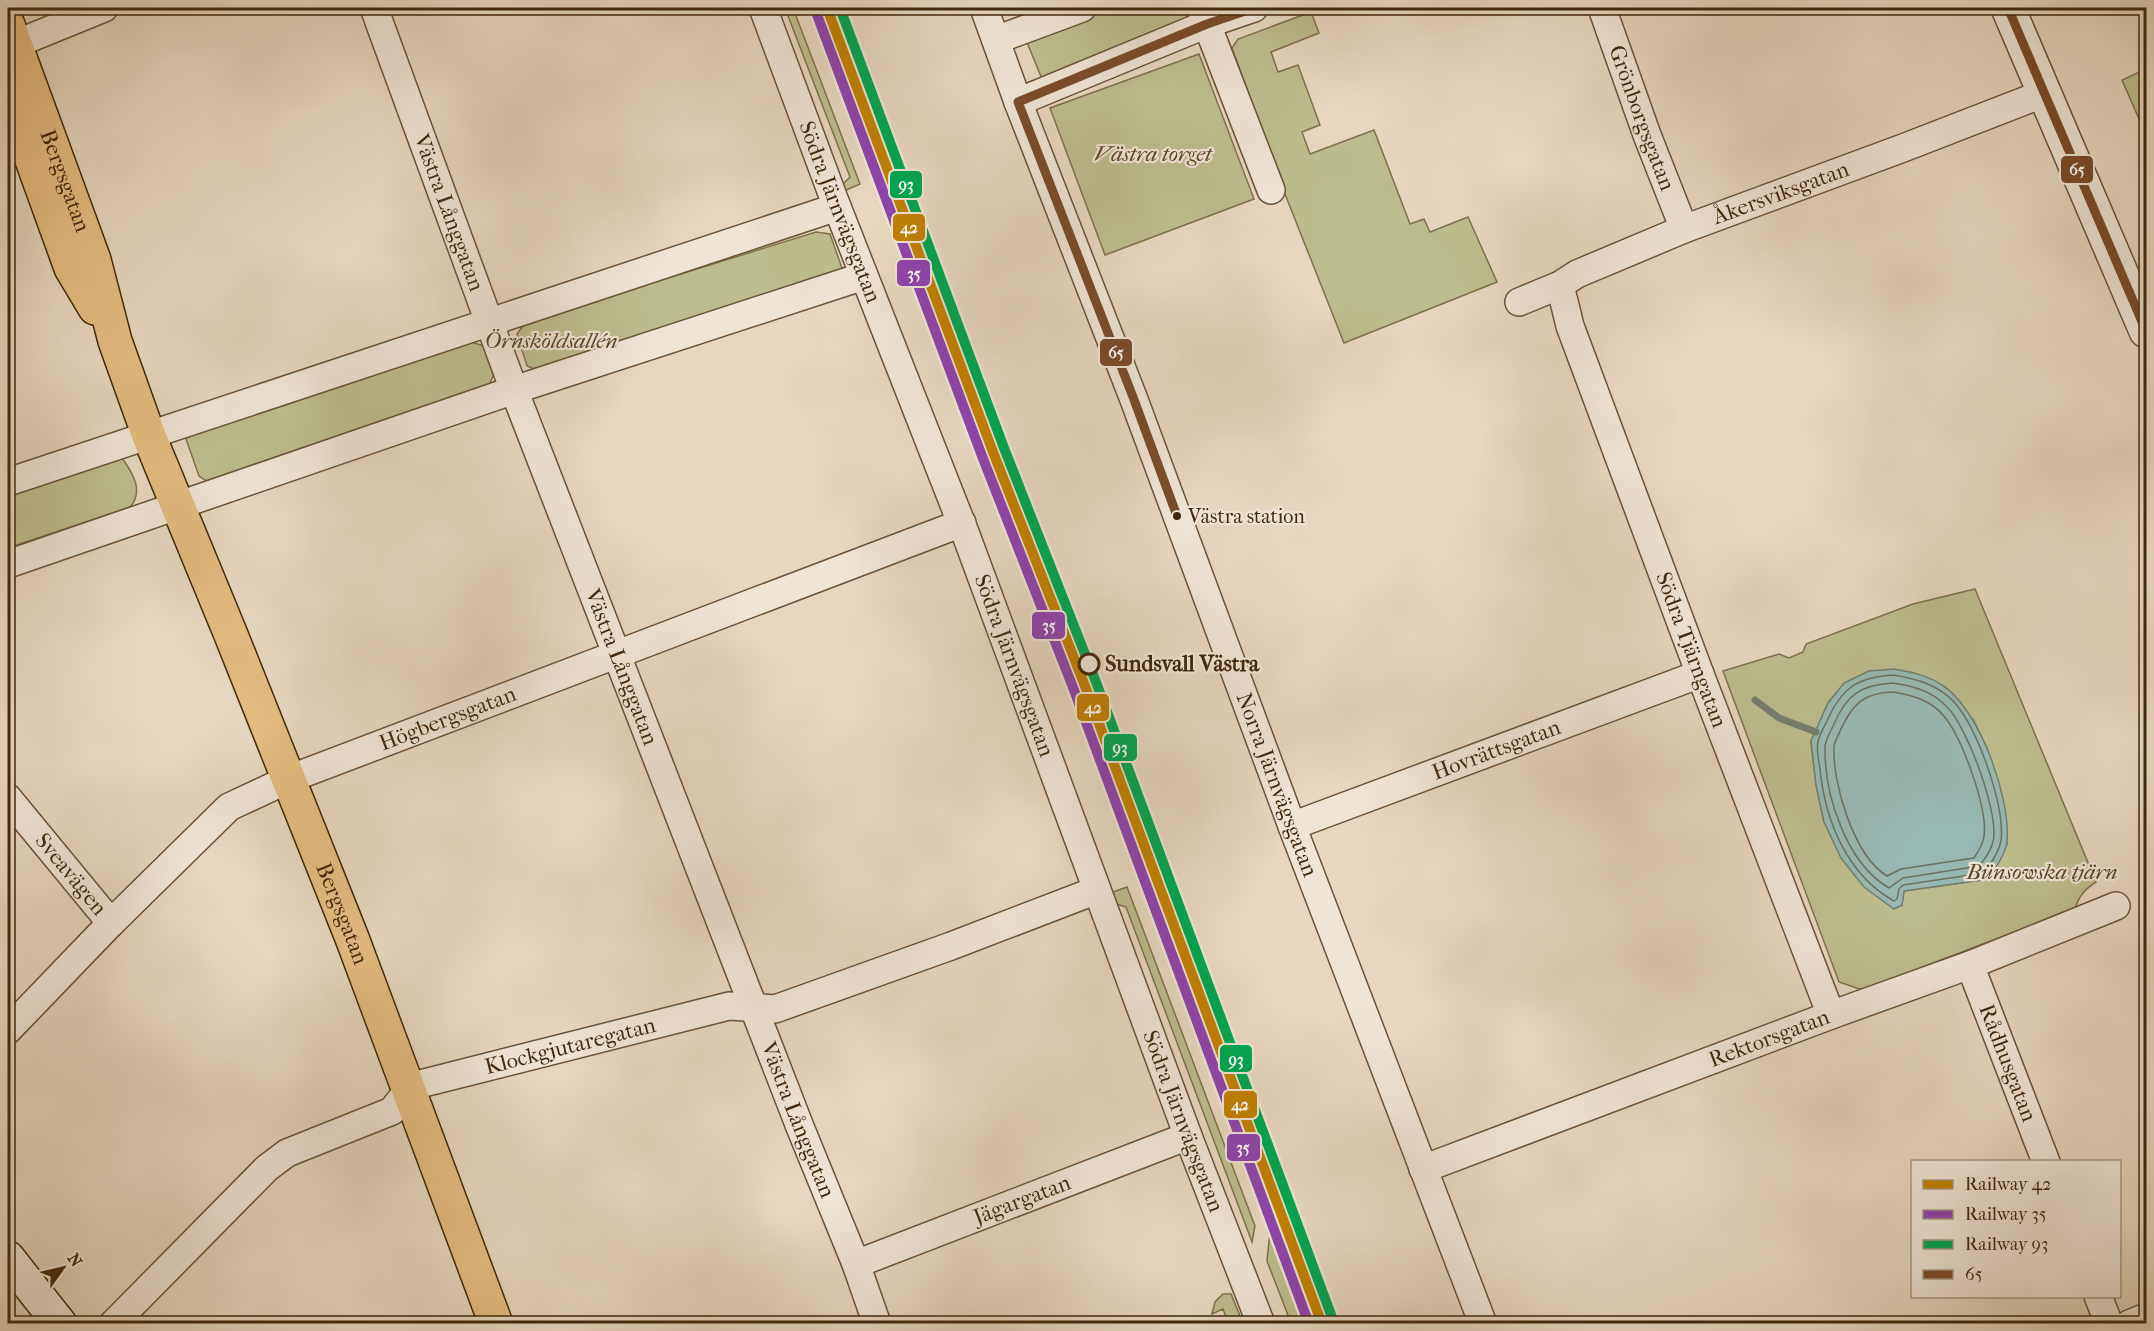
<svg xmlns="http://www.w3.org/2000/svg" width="2154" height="1331" font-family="'IM FELL French Canon',serif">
  <rect width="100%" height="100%" fill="#e7d7bf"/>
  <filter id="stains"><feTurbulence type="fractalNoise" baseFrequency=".00333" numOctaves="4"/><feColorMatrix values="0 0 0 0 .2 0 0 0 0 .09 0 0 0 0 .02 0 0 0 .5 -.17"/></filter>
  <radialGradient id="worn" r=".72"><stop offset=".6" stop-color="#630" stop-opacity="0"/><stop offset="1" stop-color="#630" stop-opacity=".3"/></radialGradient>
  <path fill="#bcbd8e" stroke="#7e724c" stroke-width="1.5" fill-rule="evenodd" d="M 785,8 L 793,8 L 860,184 L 844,191 L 842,185 L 850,177 Z
    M 1112,8 L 1183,8 L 1187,19 L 1042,79 L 1026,40 Z
    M 1311,12 L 1319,33 L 1271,52 L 1278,72 L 1298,65 L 1320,125 L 1302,132 L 1310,154 L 1374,130 L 1410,224 L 1424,219 L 1430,232 L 1468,217 L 1497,282 L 1344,343 L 1283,189 L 1232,48 L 1238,39 Z
    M 1199,54 L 1254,199 L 1105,255 L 1050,108 Z
    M 2146,69 L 2146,135 L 2122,80 Z
    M 816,232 L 830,234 L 842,268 L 833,277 L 539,371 L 527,366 L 517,334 L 526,322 Z
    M 467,341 L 485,346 L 495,372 L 488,387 L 208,482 L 199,476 L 186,439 L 194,430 Z
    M 122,458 C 133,473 144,492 130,507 L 8,548 L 8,492 Z
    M 1975,589 L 2096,882 C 2085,889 2079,896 2075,909 L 1862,990 L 1839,982 L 1723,671 L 1779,654 L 1789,658 L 1803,652 L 1806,644 L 1913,604 ZM 1869,671 L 1973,719 L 1987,748 L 2000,790 L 2007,844 L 1989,879 L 1904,891 L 1902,905 L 1824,822 L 1816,785 L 1811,742 L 1828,703 L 1845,683 Z
    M 1127,887 L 1255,1226 L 1252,1242 L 1126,907 L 1116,904 L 1113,892 Z
    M 1270,1232 L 1304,1323 L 1291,1323 L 1267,1261 Z
    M 1223,1294 L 1231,1294 L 1243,1323 L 1228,1323 L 1223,1309 L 1212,1314 L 1215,1302 Z"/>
  <path fill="#97b9b3" stroke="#757f6f" stroke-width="1.5" d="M 1894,669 C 1911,672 1927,675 1942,685 C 1979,708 2011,798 2007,842 C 2006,854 1995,868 1989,879 L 1904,891 L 1902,905 L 1894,909 L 1864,887 L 1841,858 L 1824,822 L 1816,785 L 1811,741 L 1828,703 L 1844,683 L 1869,671 Z"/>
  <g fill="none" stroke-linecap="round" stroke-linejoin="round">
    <path stroke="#6c705e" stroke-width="1.5" d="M 1894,675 C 1917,679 1939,685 1955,703 C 1978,730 2005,805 2001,841 C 1999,851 1990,865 1984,873 L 1903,885 L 1899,889 L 1897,899 L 1894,901 C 1847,875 1825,820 1820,769 C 1819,761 1816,750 1818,742 C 1819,735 1824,727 1827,721 C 1842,687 1858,677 1894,675 Z
      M 1893,683 C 1914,686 1932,691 1947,707 C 1967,726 2000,815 1993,842 C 1991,850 1984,860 1979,866 L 1903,878 L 1889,888 C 1846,863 1824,794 1825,746 C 1826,739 1831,731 1834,724 C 1847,694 1861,685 1893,683 Z
      M 1893,692 C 1912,695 1930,700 1943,715 C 1962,737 1988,808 1984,837 C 1983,844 1978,852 1974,858 L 1901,869 L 1887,876 C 1854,856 1832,783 1834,746 C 1835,741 1839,734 1841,729 C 1853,703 1864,693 1893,692 Z"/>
    <path stroke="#757f6f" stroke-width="7" d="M 1755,700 L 1779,718 L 1816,732"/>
    <defs>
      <g id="minor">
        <path id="s1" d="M 374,8 L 514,390 L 800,1127 L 856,1264 L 877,1324"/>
        <path id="s2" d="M 763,8 L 834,199 L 966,535 L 1188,1136 L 1261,1324"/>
        <path id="s3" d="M 984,8 L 1018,102 L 1133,397 L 1292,826 L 1483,1324"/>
        <path id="s4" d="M 1602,8 L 1647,135 L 1684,229"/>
        <path d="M 1201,9 L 1271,190"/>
        <path d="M 996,40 L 1082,8"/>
        <path d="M 8,47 L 104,8"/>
        <path d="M 1018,102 L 1207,24 L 1254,8"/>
        <path id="s5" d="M 1560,285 L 1570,326 L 1700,674 L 1831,1015"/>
        <path id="s6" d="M 1519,302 L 1560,285 L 1577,274 L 1684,229 L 1903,148 L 2045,93"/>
        <path d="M 8,482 L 837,207"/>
        <path d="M 8,564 L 514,390 L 864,276"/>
        <path id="s7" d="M 8,798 L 111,923"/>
        <path id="s8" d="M 1292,826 L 1700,674"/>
        <path id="s9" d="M 1970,965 L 2046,1162"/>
        <path id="s10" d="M 8,1030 L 111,923 L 229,807 L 289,779 L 962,523"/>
        <path id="s11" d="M 1423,1169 L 1831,1015 L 1970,965 L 2116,906"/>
        <path id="s12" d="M 856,1264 L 1188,1136"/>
        <path d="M 2098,1296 L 2109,1324"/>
        <path id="s13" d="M 113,1324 L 267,1168 L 287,1153 L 392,1111 L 408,1090 L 424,1083 L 729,1006 L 775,1009 L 951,946 L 1097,890"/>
        <path d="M 2129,1324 L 2146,1317"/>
      </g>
      <path id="tertiary" d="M 2008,8 L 2146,331"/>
      <path id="secondary" d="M 8,1258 L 60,1324"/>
      <g id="trunk">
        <path id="s14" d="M 8,25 L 94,260 L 115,341 L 149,436 L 231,635 L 352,938 L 496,1324"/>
        <path d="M 8,94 L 71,268 L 95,308"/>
      </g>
    </defs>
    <use href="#minor" stroke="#6a5437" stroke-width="30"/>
    <use href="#tertiary" stroke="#6a5437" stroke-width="36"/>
    <use href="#secondary" stroke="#41280a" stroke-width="36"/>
    <use href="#trunk" stroke="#41280a" stroke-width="36"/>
    <use href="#minor" stroke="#efe5d5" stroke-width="27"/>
    <use href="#tertiary" stroke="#efe5d5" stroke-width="33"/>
    <use href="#secondary" stroke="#efe5d5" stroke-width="33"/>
    <use href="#trunk" stroke="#e4bc80" stroke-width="33"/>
    <defs>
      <path id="bus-1" d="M 2008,8 L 2146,331
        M 1177,516 L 1133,397 L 1018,102 L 1207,24 L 1254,8"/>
    </defs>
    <use href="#bus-1" stroke="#efe5d5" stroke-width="14"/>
    <use href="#bus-1" stroke="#7a4b2a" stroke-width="9"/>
    <defs>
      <path id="rail-1" d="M 827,8 L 993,452 L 1085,686 L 1322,1324"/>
      <path id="rail-2" d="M 816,12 L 982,456 L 1074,690 L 1309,1324"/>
      <path id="rail-3" d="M 840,8 L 1004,448 L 1096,682 L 1333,1320"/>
    </defs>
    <use href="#rail-1" stroke="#efe5d5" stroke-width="15"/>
    <use href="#rail-2" stroke="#efe5d5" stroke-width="15"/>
    <use href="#rail-3" stroke="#efe5d5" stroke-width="15"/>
    <use href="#rail-1" stroke="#c08003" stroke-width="10"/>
    <use href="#rail-2" stroke="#8e44ad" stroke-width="10"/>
    <use href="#rail-3" stroke="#00a651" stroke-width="10"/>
  </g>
  <circle fill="#41280a" stroke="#efe5d5" stroke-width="2" cx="1177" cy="516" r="5"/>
  <circle fill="#efe5d5" stroke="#41280a" stroke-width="3" cx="1089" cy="664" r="10"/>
  <g text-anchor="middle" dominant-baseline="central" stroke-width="4.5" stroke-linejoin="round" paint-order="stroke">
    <g font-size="20" fill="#41280a" stroke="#efe5d5" text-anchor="start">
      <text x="1188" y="516">Västra station</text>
    </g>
    <g font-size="22" fill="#41280a" stroke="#efe5d5">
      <text stroke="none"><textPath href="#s4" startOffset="117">Grönborgsgatan</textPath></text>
      <text stroke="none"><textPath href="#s14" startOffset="166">Bergsgatan</textPath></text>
      <text stroke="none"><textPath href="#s6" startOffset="284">Åkersviksgatan</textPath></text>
      <text stroke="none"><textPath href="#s2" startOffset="218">Södra Järnvägsgatan</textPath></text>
      <text stroke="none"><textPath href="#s1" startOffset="218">Västra Långgatan</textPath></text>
      <text stroke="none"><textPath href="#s5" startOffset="388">Södra Tjärngatan</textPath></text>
      <text stroke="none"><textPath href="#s2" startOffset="704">Södra Järnvägsgatan</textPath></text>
      <text stroke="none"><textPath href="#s1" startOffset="704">Västra Långgatan</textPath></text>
      <text stroke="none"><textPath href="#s10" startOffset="550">Högbergsgatan</textPath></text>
      <text stroke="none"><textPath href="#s8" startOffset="218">Hovrättsgatan</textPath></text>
      <text stroke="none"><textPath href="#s3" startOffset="830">Norra Järnvägsgatan</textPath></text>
      <text stroke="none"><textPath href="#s7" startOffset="99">Sveavägen</textPath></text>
      <text stroke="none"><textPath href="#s14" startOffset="950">Bergsgatan</textPath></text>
      <text stroke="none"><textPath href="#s11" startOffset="370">Rektorsgatan</textPath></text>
      <text stroke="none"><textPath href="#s13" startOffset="552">Klockgjutaregatan</textPath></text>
      <text stroke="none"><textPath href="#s9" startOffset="105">Rådhusgatan</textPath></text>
      <text stroke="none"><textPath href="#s1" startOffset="1190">Västra Långgatan</textPath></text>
      <text stroke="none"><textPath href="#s2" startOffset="1190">Södra Järnvägsgatan</textPath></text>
      <text stroke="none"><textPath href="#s12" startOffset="178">Jägargatan</textPath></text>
    </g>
    <g font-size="22" font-style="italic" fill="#5a4624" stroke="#efe5d5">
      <text x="1153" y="154">Västra torget</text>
      <text x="551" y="341">Örnsköldsallén</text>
      <text x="2042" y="872">Bünsowska tjärn</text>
    </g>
    <g font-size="22" font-weight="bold" fill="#41280a" stroke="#efe5d5" text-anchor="start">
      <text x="1105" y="664">Sundsvall Västra</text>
    </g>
  </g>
  <g stroke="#efe5d5" stroke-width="2">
    <rect x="2060" y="155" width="34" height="29" rx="6" fill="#7a4b2a"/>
    <rect x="889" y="170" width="34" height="29" rx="6" fill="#00a651"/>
    <rect x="892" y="213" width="34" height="29" rx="6" fill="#c08003"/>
    <rect x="896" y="259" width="35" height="28" rx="6" fill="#8e44ad"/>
    <rect x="1099" y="338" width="34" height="29" rx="6" fill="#7a4b2a"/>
    <rect x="1031" y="611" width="35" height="29" rx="6" fill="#8e44ad"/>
    <rect x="1076" y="693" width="34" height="29" rx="6" fill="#c08003"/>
    <rect x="1103" y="733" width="35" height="29" rx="6" fill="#00a651"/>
    <rect x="1219" y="1044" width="34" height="29" rx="6" fill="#00a651"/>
    <rect x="1223" y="1090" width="35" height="29" rx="6" fill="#c08003"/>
    <rect x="1226" y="1133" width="35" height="29" rx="6" fill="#8e44ad"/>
  </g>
  <g font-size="16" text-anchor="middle" font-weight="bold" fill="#fff">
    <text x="2077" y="175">65</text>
    <text x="906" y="190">93</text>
    <text x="909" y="233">42</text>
    <text x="914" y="279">35</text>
    <text x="1116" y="358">65</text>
    <text x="1049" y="631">35</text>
    <text x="1093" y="713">42</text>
    <text x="1120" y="753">93</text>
    <text x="1236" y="1065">93</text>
    <text x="1240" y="1110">42</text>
    <text x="1243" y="1153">35</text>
  </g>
  <rect width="2154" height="1331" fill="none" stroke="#e7d7bf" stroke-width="30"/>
  <rect x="9" y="9" width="2136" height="1313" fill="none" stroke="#41280a" stroke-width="3"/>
  <rect x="15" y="15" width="2124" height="1301" fill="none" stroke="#41280a" stroke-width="1.5"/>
  <rect x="1911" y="1160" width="210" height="138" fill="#efe5d5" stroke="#a99984" stroke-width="1.5"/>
  <rect x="1923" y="1180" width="30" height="9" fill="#c08003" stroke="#a99984" stroke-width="1.5"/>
  <text x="1965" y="1190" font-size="18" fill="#41280a">Railway 42</text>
  <rect x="1923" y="1210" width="30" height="9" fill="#8e44ad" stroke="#a99984" stroke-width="1.5"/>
  <text x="1965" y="1220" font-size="18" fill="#41280a">Railway 35</text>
  <rect x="1923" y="1240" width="30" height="9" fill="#00a651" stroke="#a99984" stroke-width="1.5"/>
  <text x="1965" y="1250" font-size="18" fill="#41280a">Railway 93</text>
  <rect x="1923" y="1270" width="30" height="9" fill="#7a4b2a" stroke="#a99984" stroke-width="1.5"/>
  <text x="1965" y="1280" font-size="18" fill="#41280a">65</text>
  <g transform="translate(63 1268) rotate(56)" stroke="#efe5d5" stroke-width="4.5" paint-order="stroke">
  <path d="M0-4.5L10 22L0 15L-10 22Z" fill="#41280a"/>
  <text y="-9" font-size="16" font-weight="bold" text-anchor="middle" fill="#41280a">N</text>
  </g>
  <rect width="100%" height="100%" filter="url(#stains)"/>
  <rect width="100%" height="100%" fill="url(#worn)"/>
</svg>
